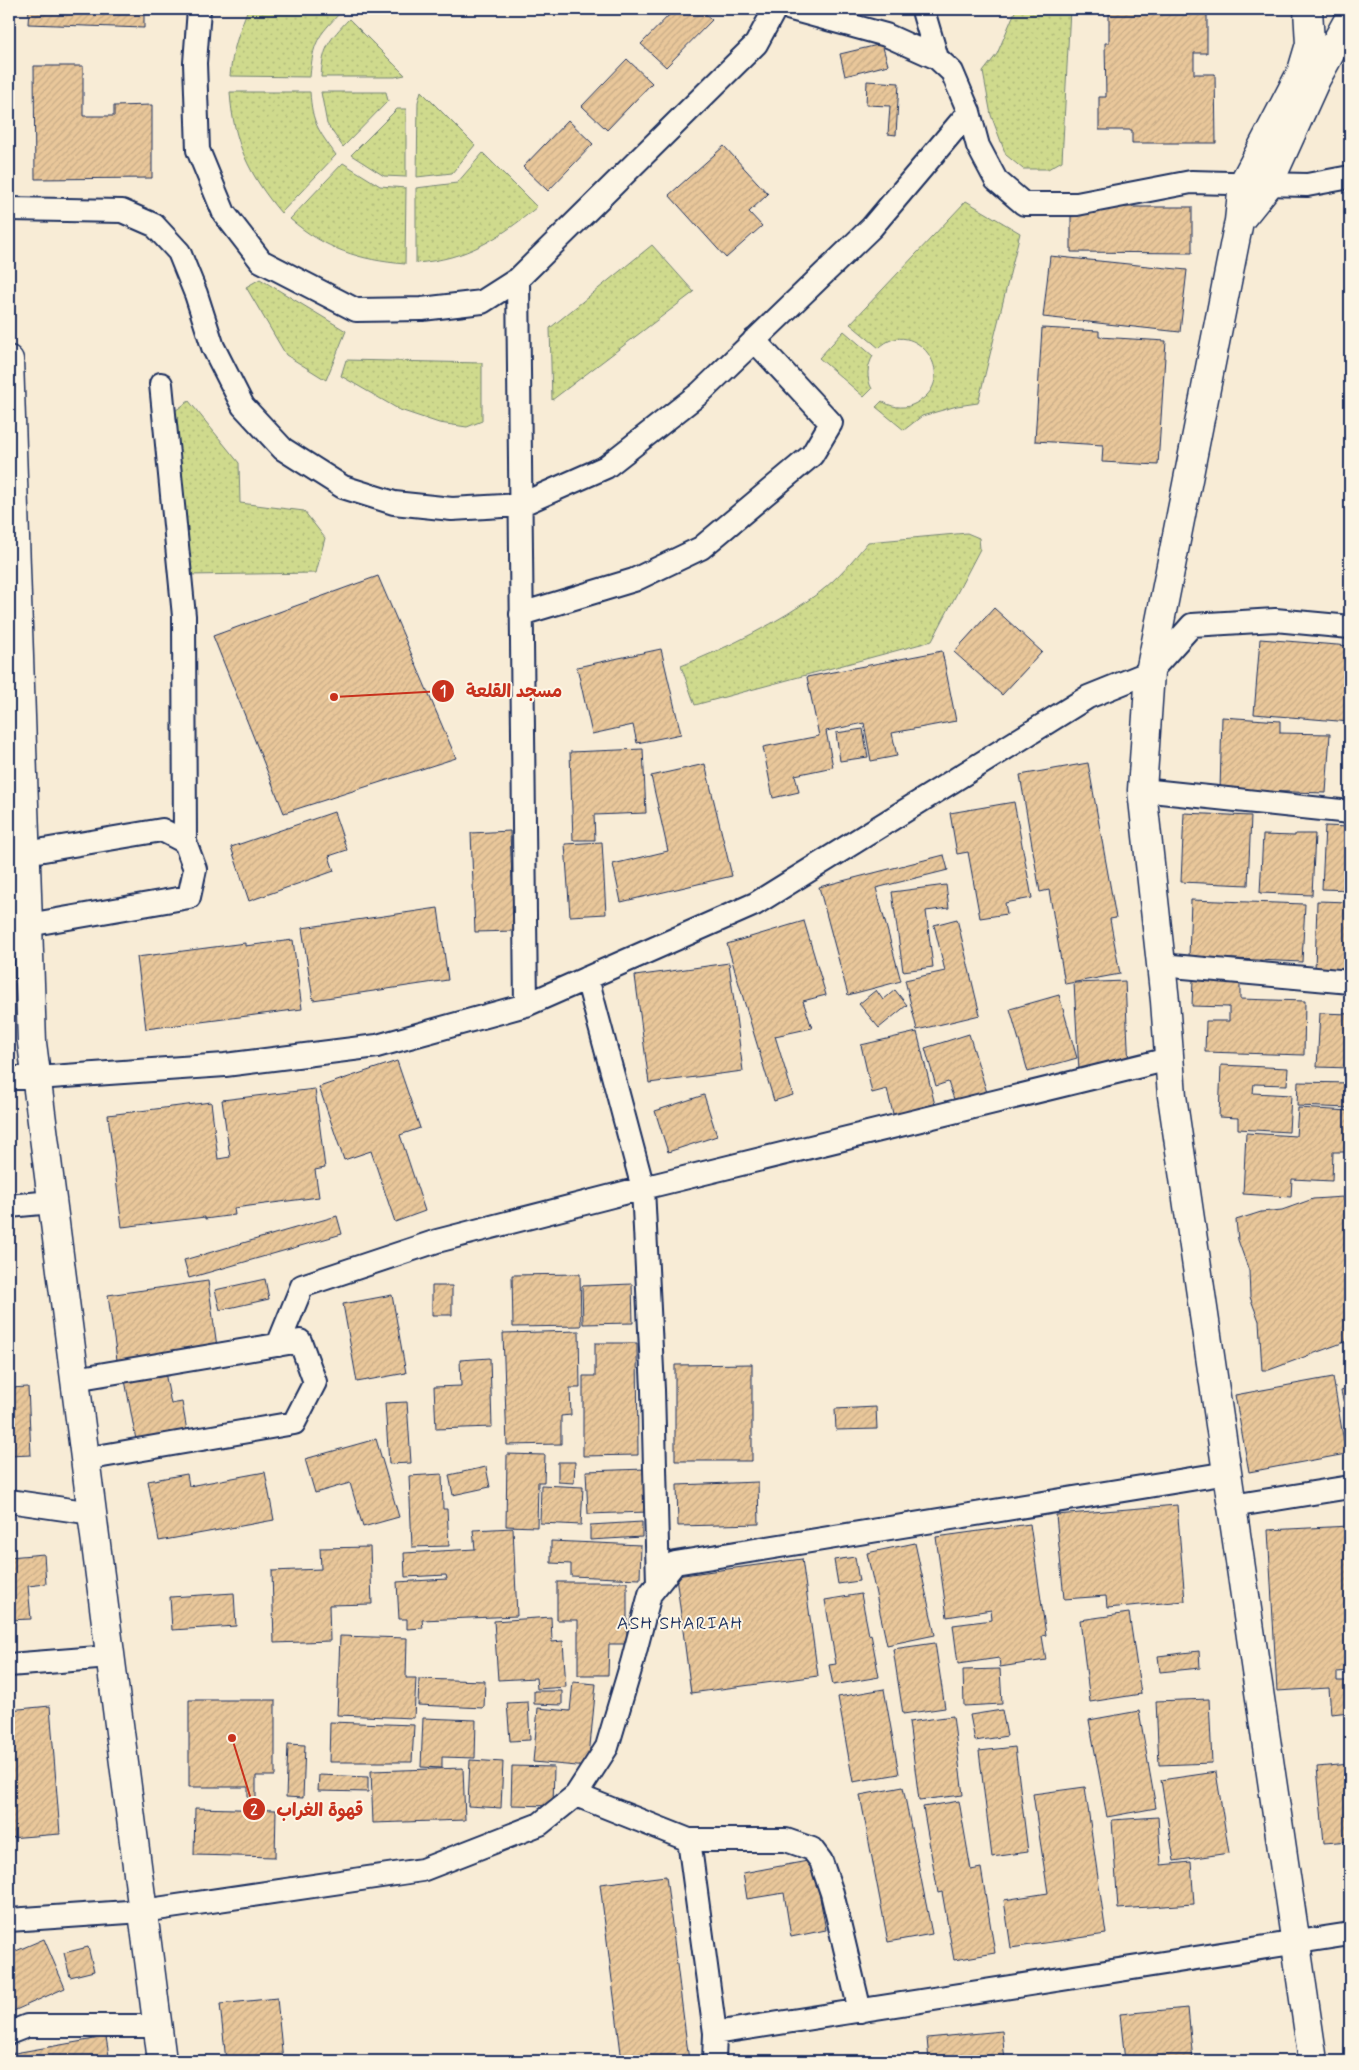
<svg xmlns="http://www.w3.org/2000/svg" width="1359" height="2070" font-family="Mynerve,'Playpen Sans Arabic',sans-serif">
  <defs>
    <pattern id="grass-dots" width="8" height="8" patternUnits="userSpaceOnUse" patternTransform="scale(1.25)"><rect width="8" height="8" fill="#cfda8d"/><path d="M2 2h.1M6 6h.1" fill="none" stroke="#b1bb7c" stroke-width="1.8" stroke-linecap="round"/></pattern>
    <pattern id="building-hatch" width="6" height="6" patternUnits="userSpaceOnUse" patternTransform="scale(1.25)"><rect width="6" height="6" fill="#e9c79a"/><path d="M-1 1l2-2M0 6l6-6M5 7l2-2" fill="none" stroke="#c7ab87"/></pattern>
  </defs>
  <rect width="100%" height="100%" fill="#f8ecd6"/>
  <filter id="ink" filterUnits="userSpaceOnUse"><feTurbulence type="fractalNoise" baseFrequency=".02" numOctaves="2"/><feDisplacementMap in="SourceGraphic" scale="10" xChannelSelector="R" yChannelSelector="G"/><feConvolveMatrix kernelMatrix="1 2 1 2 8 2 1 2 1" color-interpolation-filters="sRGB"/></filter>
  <g filter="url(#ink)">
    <path fill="url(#grass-dots)" stroke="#758476" d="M 248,9 L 338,9 L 341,12 C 317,37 313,42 310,77 L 230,76 C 232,52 239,31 248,9 Z
      M 1016,9 L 1070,9 L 1062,161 L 1048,169 L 1023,169 L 1006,155 L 991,115 L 983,72 L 997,54 Z
      M 349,19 L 405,75 L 395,77 L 321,77 C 323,47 329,40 349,19 Z
      M 421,91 L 475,145 L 452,173 L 417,177 L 418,102 Z
      M 230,92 L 310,92 C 312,123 318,130 336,155 L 281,213 C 249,175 233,141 230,92 Z
      M 321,92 L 386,92 L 388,101 L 343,147 L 327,124 Z
      M 397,109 L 406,109 L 406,177 L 384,176 L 351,155 Z
      M 483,153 L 537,207 C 498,239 467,259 416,263 L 416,188 L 457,183 Z
      M 343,163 L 380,186 L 406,188 L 405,264 C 359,260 325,249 290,219 Z
      M 966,201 L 1020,233 L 978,403 L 957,406 L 922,416 L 904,430 L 876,407 L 882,401 C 890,407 903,409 912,405 C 966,382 914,313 879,348 L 850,324 Z
      M 652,245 L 694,292 L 552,400 L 550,328 Z
      M 260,279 L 346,331 L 326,380 L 286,355 L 246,287 Z
      M 844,331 L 873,356 C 867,366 866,378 872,389 L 864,397 L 819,358 Z
      M 346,360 L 482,363 L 482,421 L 467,427 L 439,423 L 400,410 L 341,376 Z
      M 189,401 L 239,463 L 240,503 L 304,511 L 325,538 L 316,573 L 189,575 L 169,415 Z
      M 967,533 L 979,538 L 980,549 L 932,641 L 695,705 L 681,666 C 729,647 778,623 820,592 C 838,578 853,560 868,542 Z"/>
    <path fill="url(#building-hatch)" stroke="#1b2f5e" d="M 29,9 L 144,9 L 144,28 L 28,24 Z
      M 675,9 L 700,9 L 712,20 L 666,67 L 641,44 Z
      M 1109,9 L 1207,9 L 1207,53 L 1194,53 L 1194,74 L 1215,74 L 1216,143 L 1132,143 L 1132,130 L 1099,130 L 1099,97 L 1106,97 L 1105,43 L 1109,43 Z
      M 882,44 L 888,65 L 845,76 L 840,54 Z
      M 627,59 L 652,83 L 607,130 L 582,106 Z
      M 34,66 L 83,66 L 83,116 L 114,116 L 114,106 L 152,105 L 152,178 L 35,179 Z
      M 867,81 L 899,83 L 896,135 L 888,134 L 890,106 L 866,105 Z
      M 568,120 L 593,144 L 548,191 L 523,167 Z
      M 724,146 L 768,194 L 749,212 L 762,226 L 726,258 L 669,195 Z
      M 1071,207 L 1192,207 L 1192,253 L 1071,252 Z
      M 1050,256 L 1187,270 L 1180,332 L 1043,317 Z
      M 1042,328 L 1099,331 L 1099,337 L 1166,341 L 1158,465 L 1102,462 L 1103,445 L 1035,441 Z
      M 378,576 L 456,758 L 284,813 L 213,636 Z
      M 994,608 L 1042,652 L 1002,695 L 954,652 Z
      M 1260,639 L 1350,646 L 1350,722 L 1254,714 Z
      M 661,649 L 681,734 L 637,743 L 633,725 L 592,734 L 577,667 Z
      M 942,651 L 956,721 L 892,733 L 897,756 L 871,761 L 864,723 L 826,731 L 833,767 L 795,775 L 799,792 L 773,798 L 763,747 L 819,736 L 807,677 Z
      M 1222,717 L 1280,721 L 1280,733 L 1330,734 L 1326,793 L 1220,790 Z
      M 863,729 L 868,757 L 840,761 L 836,733 Z
      M 643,749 L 646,813 L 594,815 L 595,840 L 573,840 L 570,752 Z
      M 1088,763 L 1116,918 L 1110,919 L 1120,974 L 1065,984 L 1049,890 L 1040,892 L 1020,775 Z
      M 705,764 L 732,876 L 621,902 L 613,864 L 668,851 L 651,776 Z
      M 1014,802 L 1032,898 L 1005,903 L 1007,914 L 980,918 L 968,852 L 957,854 L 950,813 Z
      M 334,812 L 347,850 L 329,856 L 334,871 L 249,901 L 231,847 Z
      M 1184,813 L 1251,816 L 1248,885 L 1181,882 Z
      M 1325,826 L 1350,827 L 1350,890 L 1322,889 Z
      M 510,831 L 514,931 L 475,932 L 471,833 Z
      M 1295,834 L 1315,834 L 1312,895 L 1260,893 L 1263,835 L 1295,836 Z
      M 602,842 L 606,914 L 570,916 L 565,844 Z
      M 944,855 L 948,870 L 876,888 L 901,981 L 848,995 L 819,887 Z
      M 946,885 L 949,908 L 926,911 L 933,967 L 903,971 L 892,892 Z
      M 1191,900 L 1305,904 L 1302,962 L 1189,957 Z
      M 1317,901 L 1350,902 L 1350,971 L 1315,970 Z
      M 438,908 L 448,980 L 313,1000 L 302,928 Z
      M 957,919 L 980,1015 L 917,1030 L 905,980 L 945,971 L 934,925 Z
      M 804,921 L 826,995 L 803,1001 L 812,1028 L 775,1036 L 793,1095 L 774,1101 L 727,944 Z
      M 293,940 L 302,1009 L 146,1029 L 137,957 L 245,943 L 245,946 Z
      M 729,963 L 743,1071 L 649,1083 L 635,976 Z
      M 1193,979 L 1240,980 L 1240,999 L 1305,1001 L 1304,1055 L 1205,1052 L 1206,1021 L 1229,1021 L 1229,1007 L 1192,1006 Z
      M 1125,981 L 1129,1068 L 1079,1071 L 1074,983 Z
      M 876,990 L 883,1000 L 895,990 L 907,1005 L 879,1028 L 859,1004 Z
      M 1059,995 L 1077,1058 L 1028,1072 L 1010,1009 Z
      M 1320,1013 L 1350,1014 L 1350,1068 L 1317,1067 Z
      M 917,1032 L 937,1113 L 895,1122 L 887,1089 L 872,1093 L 861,1045 Z
      M 969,1034 L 988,1096 L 956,1105 L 948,1082 L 936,1086 L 925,1048 Z
      M 397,1061 L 420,1128 L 400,1135 L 425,1211 L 395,1222 L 371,1151 L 344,1160 L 319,1087 Z
      M 1221,1065 L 1288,1068 L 1287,1085 L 1254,1084 L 1253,1093 L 1291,1095 L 1289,1132 L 1238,1129 L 1238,1118 L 1219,1117 Z
      M 1298,1082 L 1350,1083 L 1350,1108 L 1297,1106 Z
      M 315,1089 L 325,1168 L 315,1170 L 319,1197 L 234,1208 L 235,1215 L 205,1219 L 205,1217 L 122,1227 L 108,1115 L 211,1102 L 218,1159 L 230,1157 L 222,1100 Z
      M 704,1095 L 717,1136 L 668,1152 L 655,1111 Z
      M 1298,1108 L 1350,1111 L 1350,1152 L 1333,1152 L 1332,1181 L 1292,1179 L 1291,1197 L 1243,1194 L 1246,1133 L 1296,1136 Z
      M 1343,1197 L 1350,1215 L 1350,1340 L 1269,1370 L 1262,1370 L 1259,1321 L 1250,1297 L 1249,1271 L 1238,1240 L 1236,1220 L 1261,1212 L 1282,1210 L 1313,1199 Z
      M 337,1216 L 342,1234 L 189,1278 L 184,1260 Z
      M 580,1274 L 581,1326 L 513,1327 L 512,1275 Z
      M 265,1279 L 269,1299 L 220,1310 L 215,1290 Z
      M 208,1281 L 217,1347 L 117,1360 L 108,1295 Z
      M 632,1284 L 633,1323 L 583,1324 L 582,1286 Z
      M 432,1286 L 452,1286 L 452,1315 L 432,1315 Z
      M 392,1295 L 406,1373 L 357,1382 L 343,1304 Z
      M 579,1331 L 580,1388 L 570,1388 L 571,1415 L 561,1416 L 561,1444 L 507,1445 L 503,1333 Z
      M 595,1343 L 637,1343 L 638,1455 L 583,1456 L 583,1376 L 595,1376 Z
      M 490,1358 L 492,1427 L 436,1429 L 434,1387 L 461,1386 L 460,1360 Z
      M 752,1364 L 752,1461 L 675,1461 L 675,1365 Z
      M 165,1372 L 171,1404 L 182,1402 L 187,1431 L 136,1440 L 125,1380 Z
      M 1333,1377 L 1346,1454 L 1249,1472 L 1235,1395 Z
      M 28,1387 L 31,1455 L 9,1456 L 9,1388 Z
      M 1350,1388 L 1350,1422 L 1348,1423 L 1341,1391 Z
      M 407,1402 L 411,1463 L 389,1464 L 385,1403 Z
      M 876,1407 L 877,1429 L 836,1430 L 835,1409 Z
      M 376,1439 L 399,1517 L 363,1527 L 350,1483 L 315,1493 L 305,1459 Z
      M 507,1454 L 545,1455 L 544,1482 L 538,1482 L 537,1527 L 506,1526 Z
      M 558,1462 L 575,1462 L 574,1483 L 558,1482 Z
      M 486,1467 L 490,1487 L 453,1495 L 449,1475 Z
      M 646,1469 L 648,1512 L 588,1514 L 586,1471 Z
      M 265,1472 L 274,1520 L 159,1541 L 148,1481 L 187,1474 L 189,1486 Z
      M 442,1474 L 443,1509 L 447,1509 L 449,1546 L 412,1547 L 409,1476 Z
      M 758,1482 L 759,1524 L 678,1526 L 677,1485 Z
      M 541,1485 L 583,1487 L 581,1525 L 540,1523 Z
      M 1177,1505 L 1185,1601 L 1107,1608 L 1106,1596 L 1064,1599 L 1056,1515 Z
      M 642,1522 L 642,1537 L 590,1540 L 590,1525 Z
      M 1030,1524 L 1046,1635 L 1042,1636 L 1046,1660 L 1000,1667 L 999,1658 L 958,1664 L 953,1625 L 992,1620 L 991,1610 L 947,1617 L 936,1537 Z
      M 1350,1526 L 1350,1671 L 1337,1672 L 1337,1681 L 1350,1681 L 1350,1712 L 1331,1714 L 1329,1688 L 1277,1691 L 1268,1530 Z
      M 513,1528 L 517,1616 L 422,1620 L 423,1628 L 407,1629 L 407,1619 L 399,1619 L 397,1582 L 447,1579 L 446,1575 L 405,1577 L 404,1553 L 475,1549 L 473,1530 Z
      M 551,1541 L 641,1545 L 640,1579 L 571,1576 L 571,1564 L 551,1563 Z
      M 915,1543 L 935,1635 L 887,1645 L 867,1553 Z
      M 370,1547 L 372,1604 L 329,1605 L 330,1641 L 274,1643 L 272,1571 L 321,1569 L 320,1548 Z
      M 44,1554 L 46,1584 L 28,1586 L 31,1619 L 9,1620 L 9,1557 Z
      M 855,1557 L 859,1581 L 838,1584 L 834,1560 Z
      M 802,1559 L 818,1676 L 691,1693 L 676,1576 Z
      M 557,1582 L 627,1582 L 627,1644 L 609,1644 L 608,1675 L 578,1675 L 578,1620 L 557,1620 Z
      M 234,1593 L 236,1626 L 172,1630 L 170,1597 Z
      M 861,1594 L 869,1635 L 871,1634 L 879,1677 L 833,1685 L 829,1665 L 836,1664 L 825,1600 Z
      M 1129,1613 L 1141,1694 L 1090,1702 L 1080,1620 Z
      M 551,1617 L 552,1642 L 563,1641 L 566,1687 L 537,1689 L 536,1678 L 498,1680 L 494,1621 Z
      M 340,1636 L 407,1638 L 406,1678 L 416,1678 L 414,1718 L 337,1715 Z
      M 935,1643 L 945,1708 L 903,1714 L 893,1649 Z
      M 1199,1651 L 1200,1668 L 1160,1672 L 1158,1656 Z
      M 1000,1669 L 1002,1704 L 964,1706 L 963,1670 Z
      M 419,1679 L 485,1681 L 484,1708 L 418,1705 Z
      M 573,1682 L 596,1684 L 588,1767 L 533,1762 L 538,1708 L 570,1711 Z
      M 884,1689 L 899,1774 L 853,1782 L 838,1697 Z
      M 534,1691 L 562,1691 L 562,1705 L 534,1704 Z
      M 1209,1699 L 1212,1763 L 1159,1765 L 1156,1701 Z
      M 189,1700 L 275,1700 L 275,1776 L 256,1776 L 256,1805 L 248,1805 L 248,1787 L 189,1787 Z
      M 528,1702 L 530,1740 L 510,1741 L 507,1703 Z
      M 50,1706 L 60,1834 L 9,1838 L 9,1710 Z
      M 1002,1710 L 1007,1736 L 975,1741 L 970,1715 Z
      M 1139,1711 L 1156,1808 L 1107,1817 L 1089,1720 Z
      M 953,1716 L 963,1795 L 919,1800 L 909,1722 Z
      M 423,1718 L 476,1720 L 475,1758 L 442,1757 L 442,1768 L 421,1767 Z
      M 330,1722 L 414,1725 L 412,1762 L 329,1762 Z
      M 288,1744 L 305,1745 L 303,1798 L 286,1797 Z
      M 1015,1747 L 1028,1852 L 992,1857 L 979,1751 Z
      M 470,1760 L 503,1762 L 501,1808 L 468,1806 Z
      M 1350,1764 L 1350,1841 L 1324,1843 L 1317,1767 Z
      M 512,1766 L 554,1767 L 553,1806 L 511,1805 Z
      M 463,1768 L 465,1820 L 373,1823 L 371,1771 Z
      M 1216,1772 L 1229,1853 L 1174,1861 L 1161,1780 Z
      M 319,1775 L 368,1777 L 368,1792 L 318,1791 Z
      M 903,1787 L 932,1934 L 888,1942 L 860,1795 Z
      M 1085,1787 L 1106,1934 L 1011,1948 L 1004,1900 L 1048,1893 L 1033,1794 Z
      M 959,1801 L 971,1870 L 981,1868 L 995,1953 L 954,1960 L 942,1892 L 938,1893 L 923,1807 Z
      M 195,1808 L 276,1810 L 275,1857 L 194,1855 Z
      M 1158,1817 L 1161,1865 L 1191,1862 L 1194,1904 L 1118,1909 L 1112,1820 Z
      M 813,1860 L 826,1930 L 791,1937 L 784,1893 L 747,1899 L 743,1873 Z
      M 666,1876 L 689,2061 L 622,2061 L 600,1884 Z
      M 44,1939 L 65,1988 L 9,2013 L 9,1954 Z
      M 88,1947 L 94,1971 L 70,1977 L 64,1953 Z
      M 277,1998 L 283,2061 L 226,2061 L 220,2004 Z
      M 1188,2008 L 1193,2061 L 1125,2061 L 1120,2014 Z
      M 1002,2031 L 1005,2061 L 929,2061 L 927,2038 Z
      M 106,2037 L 109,2056 L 78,2061 L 9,2061 L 9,2054 Z"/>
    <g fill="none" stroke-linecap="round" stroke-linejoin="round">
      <defs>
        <path id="minor" d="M 199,9 L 195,63 L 198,150 L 224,213 L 261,261 L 356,310 L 422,309 L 482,302 L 518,279 L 756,44 L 775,9
          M 791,9 L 886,35 L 937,58 L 952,72 L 969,112 L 978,146 L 996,180 L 1024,204 L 1077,204 L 1191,182 L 1307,185 L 1350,177
          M 924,9 L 924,14 L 937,58
          M 9,209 L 122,211 L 154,225 L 179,252 L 196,294 L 213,347 L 243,406 L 283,449 L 343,487 L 394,503 L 452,509 L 520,505 L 606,467 L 700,393 L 872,227 L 969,112
          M 518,279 L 526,1005
          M 161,384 L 184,616 L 185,842
          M 521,614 L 634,580 L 701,548 L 812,455 L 831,423 L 754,340
          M 1142,790 L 1350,812
          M 26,853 L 162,830 L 185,842 L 195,869 L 189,897 L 28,925
          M 9,870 L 26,871
          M 1161,965 L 1350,982
          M 587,978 L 643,1188 L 653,1390 L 658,1584
          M 9,1078 L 36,1078 L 225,1065 L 377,1046 L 526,1005 L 755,904 L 1088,697 L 1150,672 L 1192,625 L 1275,620 L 1350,627
          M 9,1206 L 52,1202
          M 278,1345 L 302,1286 L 437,1241 L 643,1188 L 1169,1059
          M 75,1379 L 300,1341 L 315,1382 L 294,1423 L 85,1459
          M 9,1501 L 92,1513
          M 1232,1506 L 1350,1487
          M 9,1665 L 110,1657
          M 576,1795 L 689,1840 L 786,1840 L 812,1849 L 821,1861 L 832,1893 L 860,2011
          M 689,1840 L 715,2033 L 714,2061
          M 9,1920 L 143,1911 L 422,1870 L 540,1824 L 576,1795 L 607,1747 L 632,1663 L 650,1594 L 675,1563 L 1228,1473
          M 9,2033 L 27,2026 L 157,2026
          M 715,2033 L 1350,1934"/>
        <path id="tertiary" d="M 1308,9 L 1310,44 L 1302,71 L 1243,184 L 1239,221 L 1150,672 L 1142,790 L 1165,1001 L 1172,1096 L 1313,2061
          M 1239,221 L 1268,185 L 1316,79 L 1350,17
          M 9,360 L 32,1043 L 162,2061"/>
      </defs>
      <use href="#minor" stroke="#1b2f5e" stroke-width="26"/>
      <use href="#tertiary" stroke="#1b2f5e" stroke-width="31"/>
      <use href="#minor" stroke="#fcf5e5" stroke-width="22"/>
      <use href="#tertiary" stroke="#fcf5e5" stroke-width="28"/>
    </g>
  </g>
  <g text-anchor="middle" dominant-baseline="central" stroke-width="4" stroke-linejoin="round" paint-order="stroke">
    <g font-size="18" letter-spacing="1" fill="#1b2f5e" stroke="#fcf5e5">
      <text x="680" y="1624">ASH SHARIAH</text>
    </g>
  </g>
  <path fill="none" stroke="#c8321e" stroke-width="2" d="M334 697L443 691M232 1738L254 1809"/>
  <g fill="#c8321e" stroke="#fcf5e5" stroke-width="2">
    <circle cx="334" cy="697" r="5"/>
    <circle cx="232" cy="1738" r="5"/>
    <circle cx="443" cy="691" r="12"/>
    <circle cx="254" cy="1809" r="12"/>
  </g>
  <g font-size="15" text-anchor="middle" font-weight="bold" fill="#fff">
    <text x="443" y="696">1</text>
    <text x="254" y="1815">2</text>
  </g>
  <g font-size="18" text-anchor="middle" font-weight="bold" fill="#c8321e" stroke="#fcf5e5" stroke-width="4" stroke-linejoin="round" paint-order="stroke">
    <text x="514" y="697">مسجد القلعة</text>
    <text x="320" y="1816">قهوة الغراب</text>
  </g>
  <rect width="1359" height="2070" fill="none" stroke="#fcf5e5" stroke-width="30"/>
  <rect x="15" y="15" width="1329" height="2040" fill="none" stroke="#1b2f5e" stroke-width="2" filter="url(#ink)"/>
</svg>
